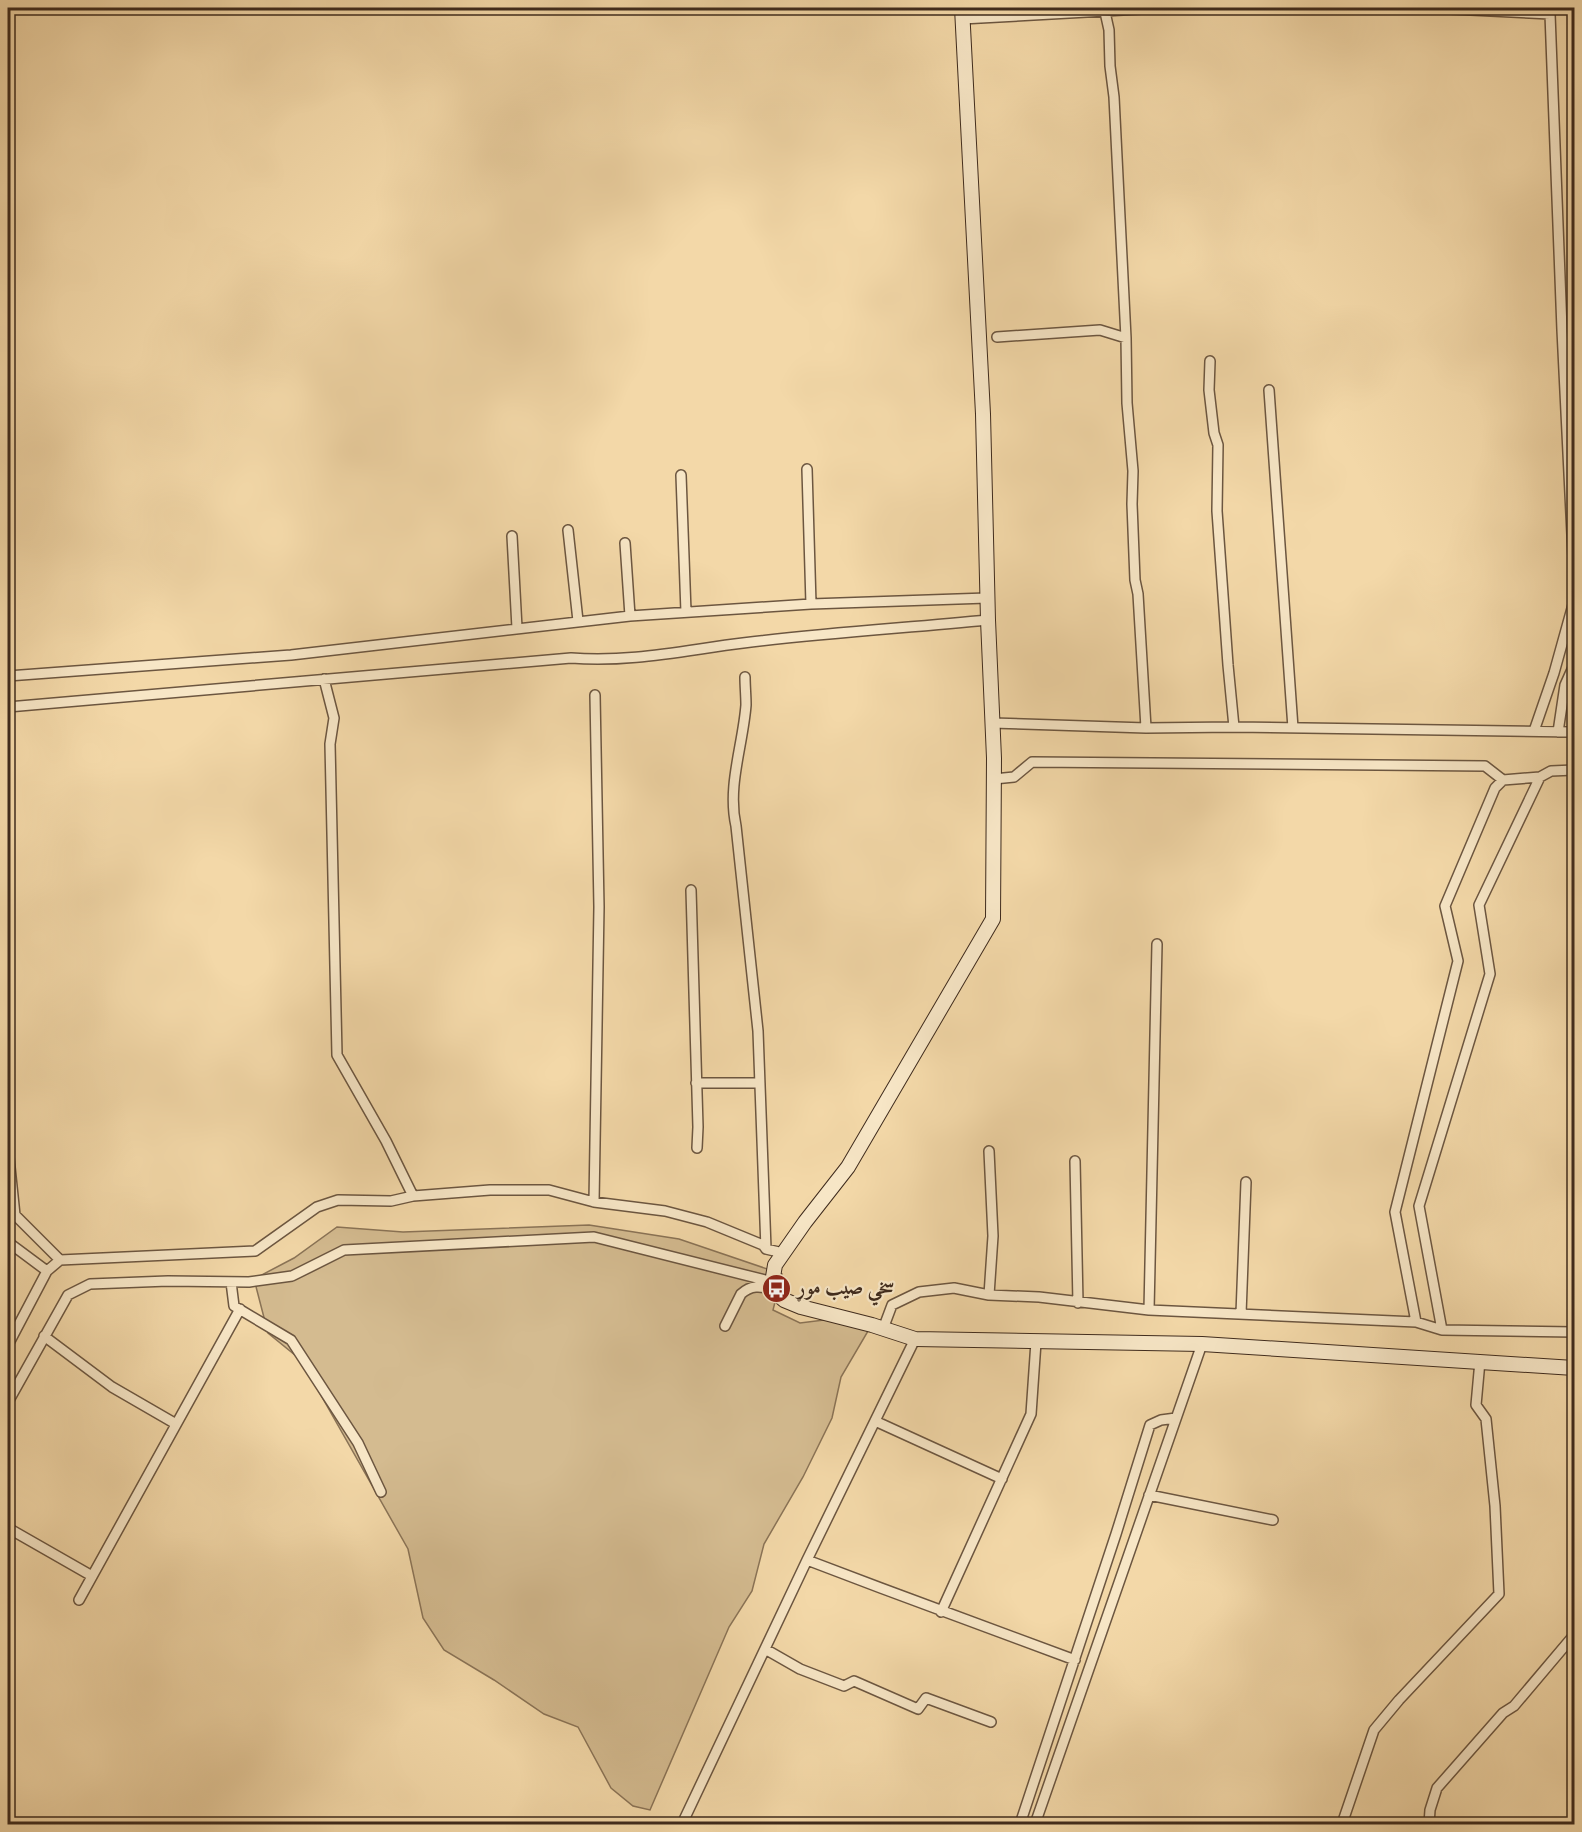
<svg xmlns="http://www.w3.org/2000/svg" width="1582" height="1832" font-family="Vollkorn,Amiri,serif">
  <rect width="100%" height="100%" fill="#f3d8a8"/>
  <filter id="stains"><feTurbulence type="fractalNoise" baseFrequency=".00333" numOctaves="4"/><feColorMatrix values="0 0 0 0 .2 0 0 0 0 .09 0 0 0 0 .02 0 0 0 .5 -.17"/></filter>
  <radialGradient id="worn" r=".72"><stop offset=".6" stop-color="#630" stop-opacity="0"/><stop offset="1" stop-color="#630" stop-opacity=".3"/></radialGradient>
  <path fill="#d4bb90" stroke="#8a7356" stroke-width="1.5" d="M 589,1225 L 679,1239 L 782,1274 L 773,1310 L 800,1323 L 840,1318 L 871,1326 L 841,1377 L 832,1418 L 803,1477 L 764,1544 L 752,1591 L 729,1627 L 650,1810 L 633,1806 L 611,1788 L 578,1727 L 544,1714 L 494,1680 L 444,1650 L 423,1618 L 408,1549 L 301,1360 L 268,1333 L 254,1279 L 294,1258 L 337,1227 L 403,1232 Z"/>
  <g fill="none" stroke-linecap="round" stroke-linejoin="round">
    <defs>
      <path id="street" d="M 1430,8 L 1550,14 L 1562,330 L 1574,576
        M 1105,12 L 1109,30 L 1110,66 L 1114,97 L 1126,338 L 1127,403 L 1133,471 L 1132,504 L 1135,580 L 1138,594 L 1146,728
        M 962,19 L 1159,8
        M 997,337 L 1100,330 L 1126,338
        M 1210,361 L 1209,390 L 1214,433 L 1218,445 L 1217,511 L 1228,665 L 1234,727
        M 1269,390 L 1293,728
        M 807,469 L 811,604
        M 681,475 L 686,612
        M 568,530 L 578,621
        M 512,536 L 517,628
        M 625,543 L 630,616
        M 8,676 L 291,655 L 630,616 L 811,604 L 987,598
        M 745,677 C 745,686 746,696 746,705 C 743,745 727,786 736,826 L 758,1031 L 766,1249
        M 324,679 L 334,718 L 330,744 L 337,1055 L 386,1141 L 413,1196 L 490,1190 L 549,1190 L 594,1202 L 665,1211 L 707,1222 L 763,1245 L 766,1249 L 783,1253
        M 8,707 L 571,658 C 629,663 686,650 743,643 C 824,633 906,628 988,620
        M 992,723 L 1146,728 L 1234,727 L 1574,732
        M 1534,731 L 1554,673 L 1574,601
        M 1558,732 L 1565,685 L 1574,665
        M 994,779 L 1014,777 L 1032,762 L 1485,766 L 1503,780
        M 691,890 L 698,1127 L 697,1148
        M 696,1083 L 760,1083
        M 8,1148 L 15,1215 L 60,1260
        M 1075,1161 L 1078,1303
        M 594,1202 L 599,907 L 595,695
        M 8,1242 L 47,1271
        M 231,1282 L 234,1306 L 291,1340 L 358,1443 L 381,1492
        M 989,1295 L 993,1236 L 989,1151
        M 1149,1310 L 1157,944
        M 1241,1314 L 1246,1182
        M 1416,1322 L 1395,1212 L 1458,961 L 1445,906 L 1495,788 L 1503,780 L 1540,777 L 1551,771 L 1574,770
        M 725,1326 L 741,1294 C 751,1285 760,1286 771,1289
        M 883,1329 L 892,1305 L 919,1292 L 954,1288 L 989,1295 L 1039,1297 L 1149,1310 L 1416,1322 L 1442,1330 L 1574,1332
        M 1442,1330 L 1419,1206 L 1490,974 L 1479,905 L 1540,777
        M 44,1336 L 112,1387 L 176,1424
        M 8,1345 L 47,1271 L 60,1260 L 255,1251 L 317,1207 L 338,1200 L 391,1201 L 413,1196
        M 8,1402 L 68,1295 L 90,1284 L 168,1281 L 249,1282 L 292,1276 L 344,1250 L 594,1237 L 773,1282
        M 875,1421 L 1002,1479
        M 1149,1495 L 1273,1520
        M 8,1528 L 92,1576
        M 807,1560 C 896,1594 985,1627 1075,1660
        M 79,1600 L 240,1309
        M 941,1612 L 1031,1414 L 1036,1342
        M 765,1649 L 800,1669 L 844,1686 L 854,1681 L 918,1709 L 926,1698 L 991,1722
        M 682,1824 L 807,1560 L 915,1339
        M 1020,1824 L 1116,1534 L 1150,1425 L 1161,1420 L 1176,1418
        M 1035,1824 L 1202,1344
        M 1342,1824 L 1374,1730 L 1399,1700 L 1499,1594 L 1495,1506 L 1486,1419 L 1476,1405 L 1480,1361
        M 1429,1824 L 1430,1810 L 1437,1788 L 1503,1713 L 1514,1706 L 1574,1635"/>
      <path id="secondary" d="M 962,8 L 983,414 L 988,620 L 994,758 L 993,919 L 848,1167 L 805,1222 L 775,1265 L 771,1289 L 784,1300 L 801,1307 L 872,1325 L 915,1339 L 1202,1344 L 1574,1368"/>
    </defs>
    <use href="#street" stroke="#6c5640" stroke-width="12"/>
    <use href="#secondary" stroke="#3f2b1d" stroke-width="16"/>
    <use href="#street" stroke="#f7e6c6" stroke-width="9"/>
    <use href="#secondary" stroke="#f7e6c6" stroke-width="14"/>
  </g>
  <defs>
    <symbol id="bus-disc" viewBox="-11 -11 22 22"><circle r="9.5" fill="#8f2418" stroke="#f7e6c6"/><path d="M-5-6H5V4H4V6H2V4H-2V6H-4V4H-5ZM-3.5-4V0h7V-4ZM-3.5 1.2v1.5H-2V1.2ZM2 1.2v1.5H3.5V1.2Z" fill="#fff"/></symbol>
  </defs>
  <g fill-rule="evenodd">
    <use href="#bus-disc" x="760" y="1272" width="33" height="33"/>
  </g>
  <g text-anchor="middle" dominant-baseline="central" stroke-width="4.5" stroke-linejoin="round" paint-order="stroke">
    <g font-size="21" font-weight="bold" fill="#3f2b1d" stroke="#f7e6c6" text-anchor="start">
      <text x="797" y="1288">سخي صیب موړ</text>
    </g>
  </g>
  <rect width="1582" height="1832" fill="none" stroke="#f3d8a8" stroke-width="30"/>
  <rect x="9" y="9" width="1564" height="1814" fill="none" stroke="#3f2b1d" stroke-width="3"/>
  <rect x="15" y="15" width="1552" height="1802" fill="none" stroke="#3f2b1d" stroke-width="1.5"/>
  <rect width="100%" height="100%" filter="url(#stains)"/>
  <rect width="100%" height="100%" fill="url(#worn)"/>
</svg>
